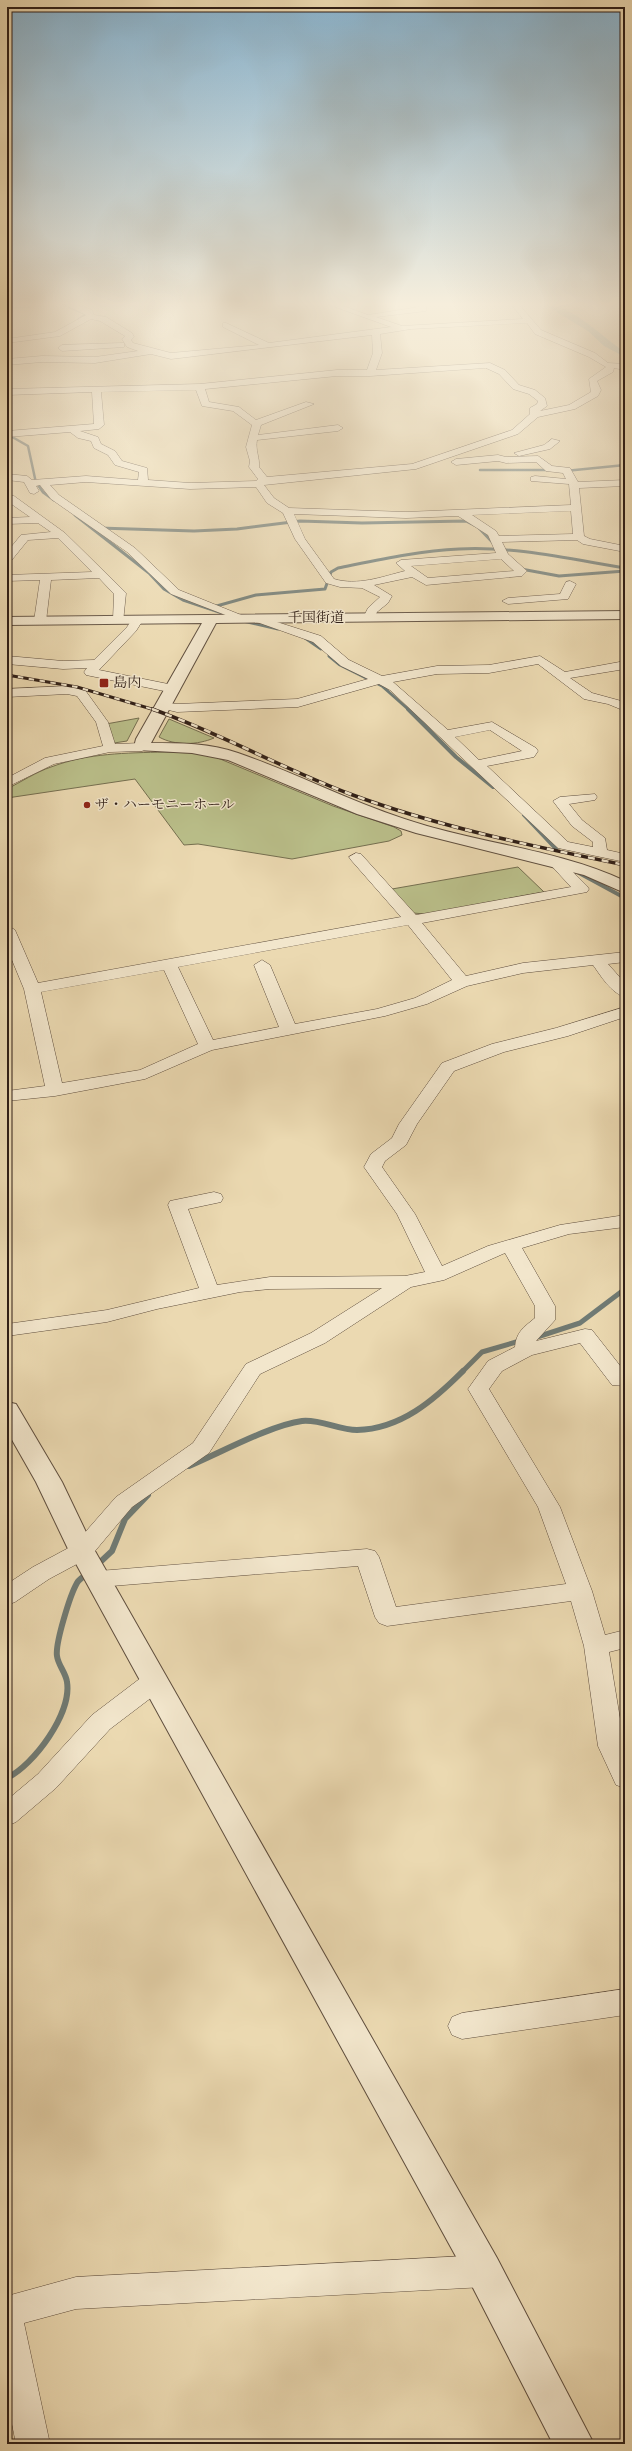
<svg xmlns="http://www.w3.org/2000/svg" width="632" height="2451" font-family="'IM FELL DW Pica','Noto Serif JP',serif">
  <rect width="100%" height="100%" fill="#ebd9b1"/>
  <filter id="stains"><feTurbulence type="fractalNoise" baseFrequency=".005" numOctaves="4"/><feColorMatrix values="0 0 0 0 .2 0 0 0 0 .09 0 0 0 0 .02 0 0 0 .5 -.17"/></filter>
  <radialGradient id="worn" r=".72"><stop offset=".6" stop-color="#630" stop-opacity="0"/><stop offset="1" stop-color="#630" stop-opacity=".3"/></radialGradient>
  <path fill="#babf8a" stroke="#756f50" d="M 139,718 L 127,741 L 114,743 L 106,724 Z
    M 169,719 L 214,738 C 198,745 175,746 159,737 Z
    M 165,752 L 195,753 L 213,756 L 333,806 L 394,827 L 401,831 L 402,835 L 389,841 L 292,859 L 198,844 L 184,845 L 135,779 L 7,798 L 7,789 C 21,782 36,772 51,767 C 88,753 126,753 165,752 Z
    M 518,867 L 544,892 L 425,914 L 413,913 L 392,889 Z"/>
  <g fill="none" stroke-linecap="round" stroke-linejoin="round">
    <path stroke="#707b75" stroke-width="2.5" d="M 62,304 L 86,314 L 78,320
      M 7,434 L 28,446 L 36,483
      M 480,470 L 551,470
      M 565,471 L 625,465"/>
    <path stroke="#707b75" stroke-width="3" d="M 36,482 L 43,492 L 54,500
      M 75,515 L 149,573 L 164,589 L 183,600 L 225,614
      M 99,528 L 194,531 L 237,529 L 300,521 L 362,523 L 466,521 L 478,527 L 496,546
      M 521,569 L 559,576 L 625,571
      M 213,607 L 256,595 L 325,589 L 331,572 L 338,568 C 378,560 418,551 459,549 C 514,546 570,559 625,568
      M 243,621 L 278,629
      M 305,638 L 321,649
      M 329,656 L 340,665 L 382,686 L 409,710"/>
    <path stroke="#707b75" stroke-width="4" d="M 408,709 L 456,757 L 493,787
      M 524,815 L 556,849
      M 579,873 L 625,898"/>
    <path stroke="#707b75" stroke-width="5" d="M 534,1338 L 580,1323 L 625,1289
      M 462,1372 L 482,1352 L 523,1340"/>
    <path stroke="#707b75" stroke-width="6" d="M 189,1466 C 220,1453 271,1425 302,1421 C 320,1419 339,1430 357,1430 C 401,1429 434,1400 463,1371
      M 96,1566 L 112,1551 L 125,1519 L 148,1495
      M 7,1778 C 34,1765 72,1713 67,1682 C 66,1673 58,1665 57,1656 C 55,1644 70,1595 77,1583 C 79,1579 85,1576 88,1573"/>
    <path fill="#9ab9b3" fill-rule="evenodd" d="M 543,304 C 570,303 603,338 625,352 L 625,357 L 604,346 L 588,331 Z"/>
    <defs>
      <path id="minor" d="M 7,304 L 50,304 L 46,306 L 7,308 Z
        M 64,304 L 75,304 L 92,310 L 94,315 L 106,317 L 132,333 L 134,337 L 131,340 L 133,343 L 171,353 L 259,345 L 223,327 L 223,323 L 226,323 L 269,343 L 391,327 L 327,304 L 338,304 L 368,315 L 419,307 L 418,304 L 426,304 L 426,311 L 376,317 L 402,326 L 523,319 L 514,308 L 515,304 L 523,304 L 522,308 L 541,330 L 595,353 L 608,363 L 625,364 L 625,370 L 614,368 L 613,372 L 597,381 L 601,390 L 598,396 L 575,409 L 538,417 L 518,434 L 416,469 L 264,485 L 274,498 L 289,508 L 406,512 L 571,505 L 569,484 L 531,481 L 531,477 L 535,476 L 566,479 L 563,473 L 546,471 L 536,462 L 506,463 L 498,461 L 456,465 L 451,462 L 456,459 L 498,455 L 506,457 L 538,456 L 552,466 L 570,468 L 578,482 L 625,480 L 625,486 L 579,488 L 584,536 L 590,539 L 625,546 L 625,552 L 583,544 L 577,540 L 502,542 L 508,554 L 527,571 L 522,576 L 426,585 L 412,577 L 374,585 L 392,596 L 388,603 L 377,612 L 373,620 L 369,621 L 363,618 L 368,608 L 380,597 L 362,588 L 340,587 L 326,583 L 295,539 L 283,513 L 267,503 L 256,487 L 190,489 L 86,482 L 50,485 L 59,495 L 135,548 L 179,590 L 251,619 L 245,622 L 241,621 L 171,594 L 127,552 L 51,499 L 40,485 L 36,486 L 39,491 L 34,494 L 30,493 L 24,482 L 7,480 L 7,474 L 27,476 L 32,480 L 86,476 L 138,480 L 139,472 L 115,465 L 108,455 L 94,448 L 91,441 L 78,438 L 70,432 L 7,437 L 7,431 L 94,424 L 92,392 L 7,395 L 7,389 L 200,384 L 337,370 L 367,370 L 373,353 L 372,335 L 171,359 L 151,354 L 95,363 L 42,362 L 7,365 L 7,359 L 42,356 L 95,357 L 138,351 L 127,347 L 122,339 L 125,336 L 100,321 L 91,319 L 60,336 L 7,343 L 7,339 L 55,332 L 86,315 ZM 527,323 L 535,334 L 589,357 L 606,367 L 589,379 L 591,392 L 569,405 L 540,411 L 547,406 L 545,398 L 535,390 L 519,385 L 505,370 L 490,363 L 376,370 L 382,353 L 380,334 L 411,329 ZM 486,368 L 499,374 L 513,389 L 529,394 L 538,401 L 537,404 L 530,408 L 530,414 L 512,430 L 412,464 L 267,477 L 259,467 C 260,458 255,450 257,440 L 338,431 L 343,428 L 338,425 L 258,435 L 261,425 L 314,404 L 306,402 L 256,420 L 239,407 L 209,402 L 205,389 L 337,376 L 370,376 ZM 196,390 L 202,406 L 233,411 L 252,425 L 246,447 L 250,461 L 249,467 L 258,479 L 256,481 L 190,483 L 148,480 L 147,468 L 122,461 L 115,451 L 101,444 L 98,437 L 80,431 L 99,429 L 104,425 L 101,392 ZM 571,511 L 573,534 L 499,536 L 496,531 L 472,515 ZM 294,514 L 406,518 L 458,516 L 488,535 L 496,553 L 401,560 L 396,563 L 405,571 C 381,577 358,586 334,579 L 305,539 ZM 501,559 L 514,571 L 428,578 L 411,566 Z
        M 121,343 L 124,343 L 124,347 L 62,351 L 58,348 L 62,345 Z
        M 552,439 L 560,441 L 550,449 L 519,456 L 514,453 L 544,445 Z
        M 7,496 L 14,496 L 65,533 L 124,591 L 126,593 L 123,622 L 119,623 L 113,620 L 114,594 L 99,578 L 51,580 L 46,621 L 44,623 L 36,623 L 34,621 L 40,580 L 7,581 L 7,575 L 92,572 L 58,538 L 28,540 L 11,561 L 7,562 L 7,552 L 21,535 L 51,532 L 38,523 L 7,524 L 7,518 L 30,517 L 7,501 Z
        M 570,581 L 576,584 L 568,599 L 508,604 L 502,601 L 508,598 L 560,594 L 566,582 Z
        M 258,616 L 321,636 L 349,660 L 382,676 L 437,666 L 489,665 L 540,656 L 565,672 L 625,661 L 625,669 L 570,678 L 592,693 L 625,702 L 625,711 L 608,704 L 584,699 L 538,664 L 489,673 L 437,674 L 393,682 L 448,730 L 492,722 L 536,748 L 538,751 L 534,757 L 487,766 L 568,842 L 593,847 L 593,842 L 572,826 L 553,801 L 560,797 L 595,794 L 597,797 L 595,800 L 569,804 L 582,820 L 605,838 L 607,850 L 625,854 L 625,862 L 558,848 L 390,690 L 379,684 L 298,707 L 177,712 L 160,708 L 158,705 L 160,702 L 177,704 L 297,699 L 368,679 L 341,666 L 313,642 L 254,621 L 252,619 ZM 490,730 L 522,751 L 479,760 L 455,737 Z
        M 137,617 L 143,620 L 136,631 L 99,670 L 178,686 L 180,689 L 178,692 L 174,693 L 86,675 L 84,672 L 87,668 L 63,669 L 7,664 L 7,656 L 63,661 L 94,660 L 127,627 L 133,618 Z
        M 67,686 L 85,690 L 108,722 L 115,744 L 142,743 L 149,747 L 142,751 L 110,752 L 54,764 L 7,787 L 7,778 L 45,758 L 103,746 L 96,722 L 77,696 L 67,694 L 7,697 L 7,689 Z
        M 356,853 L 361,854 L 416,915 L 571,887 L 547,861 L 554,857 L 559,858 L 587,886 L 589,889 L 587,892 L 422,923 L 466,976 L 523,963 L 625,952 L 625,962 L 608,964 L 625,983 L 625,997 C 611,993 601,976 593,965 L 523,973 L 467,986 L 427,1004 L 385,1016 L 212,1050 L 145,1079 L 55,1096 L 7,1101 L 7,1091 L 45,1086 L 24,989 L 7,948 L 7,925 L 15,930 L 38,983 L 401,917 L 351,860 L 349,857 ZM 408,925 L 452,980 L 415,998 L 377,1009 L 295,1024 L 270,965 L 262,960 L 254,965 L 279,1027 L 213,1040 L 178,967 ZM 164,970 L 198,1044 L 140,1070 L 62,1083 L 41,992 Z
        M 625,1007 L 625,1017 L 568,1036 L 504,1052 L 454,1071 L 417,1124 L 406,1145 L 385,1161 L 382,1167 L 415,1214 L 442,1266 L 488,1246 L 560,1225 L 625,1215 L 625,1227 L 569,1234 L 522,1248 L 555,1306 L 555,1320 L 536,1341 L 585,1329 L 592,1330 L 625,1372 L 625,1386 L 612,1385 L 580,1343 L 532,1355 L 502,1371 L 489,1389 L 560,1507 L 592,1591 L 605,1635 L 625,1630 L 625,1648 L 609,1652 L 625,1749 L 625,1788 L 616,1785 L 598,1746 L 584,1646 L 571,1601 L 387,1626 L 379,1623 L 375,1617 L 358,1566 L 99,1587 L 91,1585 L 87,1579 L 91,1573 L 99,1571 L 367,1549 L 375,1551 L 379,1557 L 396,1607 L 566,1584 L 538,1507 L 468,1389 L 488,1361 L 515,1347 C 516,1332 524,1327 535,1318 L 535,1306 L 505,1253 L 444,1280 L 411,1287 L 325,1343 L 260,1374 L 209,1453 L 132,1507 L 90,1557 L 49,1579 L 15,1602 L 7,1605 L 7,1584 L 33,1567 L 74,1545 L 116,1497 L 193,1443 L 246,1364 L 311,1333 L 382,1288 L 270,1289 L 240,1292 L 157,1309 L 107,1322 L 7,1336 L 7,1324 L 107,1310 L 199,1288 L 168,1205 L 170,1201 L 214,1192 L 221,1194 L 223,1198 L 221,1202 L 188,1209 L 217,1285 L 270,1277 L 405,1276 L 425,1272 L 397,1214 L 364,1167 L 371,1154 L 392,1138 L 399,1124 L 442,1063 L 492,1044 L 556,1028 Z
        M 155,1672 L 164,1674 L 167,1681 L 164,1688 L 110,1729 L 56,1788 L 16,1822 L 7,1826 L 7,1800 L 38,1774 L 92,1715 L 146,1674 Z
        M 625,1989 L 625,2015 L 462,2039 L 452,2035 L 448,2026 L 452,2017 L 462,2013 Z
        M 484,2255 L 495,2260 L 500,2271 L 495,2282 L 484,2287 L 76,2309 L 24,2323 L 50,2444 L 16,2444 L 7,2399 L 7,2296 L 76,2277 Z"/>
      <path id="tertiary" d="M 625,611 L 625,619 L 216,623 L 151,743 C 180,743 210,743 238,753 C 302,775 360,807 427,826 C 493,845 563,852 625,881 L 625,893 L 584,875 L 416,833 L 357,814 L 228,760 L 192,753 L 137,750 L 134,747 L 136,739 L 202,623 L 7,625 L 7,617 Z
        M 7,1402 L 16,1404 L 62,1482 L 95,1551 L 497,2258 L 594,2444 L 553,2444 L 471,2284 L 69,1551 L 36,1482 L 7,1431 Z"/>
    </defs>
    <use href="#minor" stroke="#5f4e3e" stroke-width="1"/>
    <use href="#tertiary" stroke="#5f4e3e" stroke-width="2"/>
    <use href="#minor" fill="#f2e6cc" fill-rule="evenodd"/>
    <use href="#tertiary" fill="#f2e6cc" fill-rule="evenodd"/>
    <defs>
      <path id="rail-far1" d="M 7,675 L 77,687 L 155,710"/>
      <path id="rail" d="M 152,709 C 220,733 283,769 350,794 C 439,827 532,846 625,865"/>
    </defs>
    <use href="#rail-far1" stroke="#301f17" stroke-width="3"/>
    <use href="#rail" stroke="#301f17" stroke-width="3.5"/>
    <use href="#rail-far1" stroke="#f2e6cc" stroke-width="2" stroke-dasharray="5.5" stroke-linecap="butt"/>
    <use href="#rail" stroke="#f2e6cc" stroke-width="2.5" stroke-dasharray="7" stroke-linecap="butt"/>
  </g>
  <linearGradient id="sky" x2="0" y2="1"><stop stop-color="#89b6d3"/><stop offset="0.47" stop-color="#f6eedc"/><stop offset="1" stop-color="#f6eedc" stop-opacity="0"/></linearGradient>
  <rect width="632" height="647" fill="url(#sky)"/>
  <g fill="#8f2418" stroke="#f2e6cc" stroke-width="1.5">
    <rect x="99" y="678" width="10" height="10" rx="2"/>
    <circle cx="87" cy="805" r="4"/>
  </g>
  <g text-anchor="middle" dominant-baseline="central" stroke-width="3" stroke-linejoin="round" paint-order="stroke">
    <g font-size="14" fill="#301f17" stroke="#f2e6cc">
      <text x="316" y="618">千国街道</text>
    </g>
    <g font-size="14" fill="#301f17" stroke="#f2e6cc" text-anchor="start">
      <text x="113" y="683">島内</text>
      <text x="95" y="805">ザ・ハーモニーホール</text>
    </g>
  </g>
  <rect width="632" height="2451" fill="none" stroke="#ebd9b1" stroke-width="24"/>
  <rect x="8" y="8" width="616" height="2435" fill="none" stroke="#301f17" stroke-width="2"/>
  <rect x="12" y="12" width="608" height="2427" fill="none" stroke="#301f17"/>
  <rect width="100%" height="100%" filter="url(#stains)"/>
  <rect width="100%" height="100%" fill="url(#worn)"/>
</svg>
